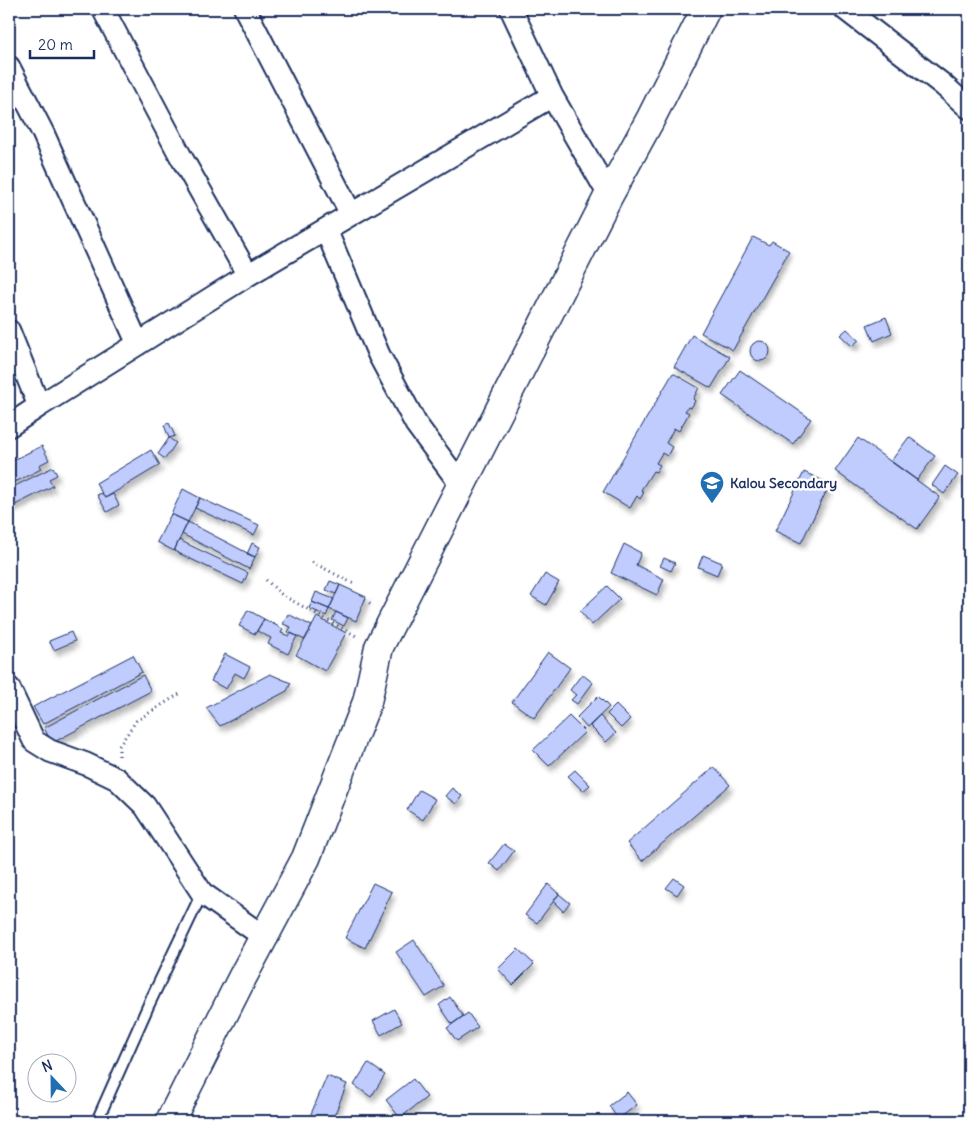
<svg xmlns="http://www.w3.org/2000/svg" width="978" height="1130" font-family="Delius,sans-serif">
  <defs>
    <filter id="shadow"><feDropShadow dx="3" dy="5.5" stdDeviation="2.5" flood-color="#0004"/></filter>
  </defs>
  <rect width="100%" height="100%" fill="#fff"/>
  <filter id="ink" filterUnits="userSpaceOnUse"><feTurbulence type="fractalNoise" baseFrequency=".02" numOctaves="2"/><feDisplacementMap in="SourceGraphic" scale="10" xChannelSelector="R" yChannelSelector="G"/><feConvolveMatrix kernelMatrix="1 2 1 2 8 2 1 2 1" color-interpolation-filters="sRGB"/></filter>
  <g filter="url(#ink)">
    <path fill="#bfccfd" stroke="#1b2f5e" filter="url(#shadow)" d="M 753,237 L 769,245 L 772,241 L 789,251 L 733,350 L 701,333 Z
      M 886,317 L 892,333 L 874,341 L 867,325 Z
      M 847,329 L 859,340 L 852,346 L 840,335 Z
      M 692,335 L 730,357 L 711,388 L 674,367 Z
      M750 351a10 10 0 1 1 20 0a10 10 0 1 1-20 0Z
      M 969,347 L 969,369 L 963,359 L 966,357 L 963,351 Z
      M 740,370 L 811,419 L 793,444 L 722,395 Z
      M 673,373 L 699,388 L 693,399 L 695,401 L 691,408 L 688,407 L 685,411 L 689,413 L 679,431 L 674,428 L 666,443 L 672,447 L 667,456 L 662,453 L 656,463 L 660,465 L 656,472 L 653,471 L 641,490 L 644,492 L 640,499 L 637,496 L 630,508 L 603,492 Z
      M 169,423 L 175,436 L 169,438 L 164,425 Z
      M 909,437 L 935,456 L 917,480 L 891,461 Z
      M 169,438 L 176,443 L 165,459 L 158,454 Z
      M 858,438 L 940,497 L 917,529 L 835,471 Z
      M 42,446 L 49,460 L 39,465 L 41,469 L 9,485 L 9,462 Z
      M 151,450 L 160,465 L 105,498 L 96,483 Z
      M 945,466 L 958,475 L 944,494 L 932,485 Z
      M 53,467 L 57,475 L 49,479 L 53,486 L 9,508 L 9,489 Z
      M 804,472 L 830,484 L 801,543 L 775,531 Z
      M 183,489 L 200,498 L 188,522 L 171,514 Z
      M 102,493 L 105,498 L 113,494 L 119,505 L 107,512 L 97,495 Z
      M 200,498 L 259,525 L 254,535 L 195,508 Z
      M 171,514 L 188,522 L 174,551 L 157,542 Z
      M 188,522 L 255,557 L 249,569 L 182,534 Z
      M 179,540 L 248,573 L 243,584 L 174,551 Z
      M 252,543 L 260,547 L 255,557 L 247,554 Z
      M 624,544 L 641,553 L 636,565 L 664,579 L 657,595 L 611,573 Z
      M 703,555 L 722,563 L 717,575 L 698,567 Z
      M 664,558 L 675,563 L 671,571 L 660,566 Z
      M 545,574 L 559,582 L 546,605 L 531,596 Z
      M 330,581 L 340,585 L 336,594 L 326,590 Z
      M 340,585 L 366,597 L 356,621 L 329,609 Z
      M 607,586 L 620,599 L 592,625 L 580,611 Z
      M 316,592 L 334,599 L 329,609 L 312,602 Z
      M 312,602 L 329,609 L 326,616 L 309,608 Z
      M 248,610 L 264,619 L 255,634 L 239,626 Z
      M 336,612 L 348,618 L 344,626 L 332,620 Z
      M 288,614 L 312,626 L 305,640 L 288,632 L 291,627 L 283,624 Z
      M 317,617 L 346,633 L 325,671 L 296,655 Z
      M 264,619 L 283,629 L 281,633 L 289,636 L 291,633 L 297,636 L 288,654 L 268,644 L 271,638 L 257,631 Z
      M 71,632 L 75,641 L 54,650 L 49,641 Z
      M 548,652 L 570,668 L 534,718 L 512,702 Z
      M 225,654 L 250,667 L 244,678 L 235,673 L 226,689 L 211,681 Z
      M 133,655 L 142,672 L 43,724 L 33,707 Z
      M 270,674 L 291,683 L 287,691 L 220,726 L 206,708 Z
      M 582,674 L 593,683 L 577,704 L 571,700 L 576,695 L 570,690 Z
      M 143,675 L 151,691 L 52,743 L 44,728 Z
      M 598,696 L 609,707 L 587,728 L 577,717 Z
      M 616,705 L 630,719 L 621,728 L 607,714 Z
      M 569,716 L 585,732 L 549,766 L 533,750 Z
      M 600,716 L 616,733 L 606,742 L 590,726 Z
      M 714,767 L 730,785 L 642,861 L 627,843 Z
      M 575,770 L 590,785 L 583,791 L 568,776 Z
      M 452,788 L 462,796 L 456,804 L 445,796 Z
      M 419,790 L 435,799 L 423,820 L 407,810 Z
      M 504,844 L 514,851 L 499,871 L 489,863 Z
      M 674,878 L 684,885 L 677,895 L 666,888 Z
      M 373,883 L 392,892 L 365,948 L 345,938 Z
      M 548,884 L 559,894 L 537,923 L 525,915 Z
      M 559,894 L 570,903 L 563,911 L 553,901 Z
      M 414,940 L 444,986 L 426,997 L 396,952 Z
      M 518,949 L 534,964 L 513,985 L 498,969 Z
      M 450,997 L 463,1016 L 452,1024 L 439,1005 Z
      M 394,1009 L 402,1023 L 381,1035 L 373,1021 Z
      M 468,1013 L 478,1027 L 457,1041 L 447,1028 Z
      M 368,1063 L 385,1075 L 371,1097 L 354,1085 Z
      M 327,1076 L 347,1084 L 332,1121 L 308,1121 Z
      M 413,1079 L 427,1097 L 400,1118 L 386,1100 Z
      M 627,1092 L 637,1105 L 618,1119 L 609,1106 Z"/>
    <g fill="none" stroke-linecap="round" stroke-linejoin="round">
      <defs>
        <path id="lane" d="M 97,1121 L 149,1004 L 202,893"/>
        <path id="street" d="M 103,9 L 180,155 L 248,275
          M 245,9 L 351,214
          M 511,9 L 552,96 L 609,195
          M 845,9 L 942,84 L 969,108
          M 9,67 L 43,133 L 138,344
          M 326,230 L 379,355 L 416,424 L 461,485
          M 9,331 L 39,406
          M 9,426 L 39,406 L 248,275 L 552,96
          M 9,688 L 34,741 L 50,751 L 86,764 L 117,779 L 145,806 L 202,893 L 264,937"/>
        <path id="secondary" d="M 170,1121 L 242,978 L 306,858 L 367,702 L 379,647 L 609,195 L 650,120 L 706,9"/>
      </defs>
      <use href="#lane" stroke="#1b2f5e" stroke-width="14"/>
      <use href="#street" stroke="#1b2f5e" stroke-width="25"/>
      <use href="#secondary" stroke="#1b2f5e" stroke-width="31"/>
      <path stroke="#1b2f5e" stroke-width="3" stroke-dasharray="1 4" stroke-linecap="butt" d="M 312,562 L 356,585
        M 266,580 L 282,595 L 358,637
        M 365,600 L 373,605
        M 119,756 L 119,746 L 136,721 L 181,693"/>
      <use href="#lane" stroke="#fff" stroke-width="10"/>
      <use href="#street" stroke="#fff" stroke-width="21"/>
      <use href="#secondary" stroke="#fff" stroke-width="28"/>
    </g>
  </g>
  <defs>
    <symbol id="school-pin" viewBox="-11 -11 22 30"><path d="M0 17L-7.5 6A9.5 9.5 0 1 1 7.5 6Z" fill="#1f6fb2" stroke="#fff"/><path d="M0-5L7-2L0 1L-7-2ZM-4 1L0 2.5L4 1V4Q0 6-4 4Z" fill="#fff"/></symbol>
  </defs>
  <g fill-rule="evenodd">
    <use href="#school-pin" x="698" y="469" width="28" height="38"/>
  </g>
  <g text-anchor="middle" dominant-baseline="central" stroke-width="5" stroke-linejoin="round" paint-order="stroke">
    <g font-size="14" font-weight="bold" fill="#1b2f5e" stroke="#fff" text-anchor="start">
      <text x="730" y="483">Kalou Secondary</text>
    </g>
  </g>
  <rect width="978" height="1130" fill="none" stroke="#fff" stroke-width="30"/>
  <rect x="15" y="15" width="948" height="1100" fill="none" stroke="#1b2f5e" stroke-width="2" filter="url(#ink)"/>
  <g transform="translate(52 1078) rotate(338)"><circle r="24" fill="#ffffff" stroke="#a4acbf"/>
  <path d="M0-4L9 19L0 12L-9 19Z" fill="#1f6fb2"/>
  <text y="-8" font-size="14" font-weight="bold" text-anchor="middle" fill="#1b2f5e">N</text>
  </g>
  <path d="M30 50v8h64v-8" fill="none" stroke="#1b2f5e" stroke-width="2.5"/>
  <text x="38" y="50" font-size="15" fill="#1b2f5e" stroke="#ffffff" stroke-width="4" paint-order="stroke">20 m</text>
</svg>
